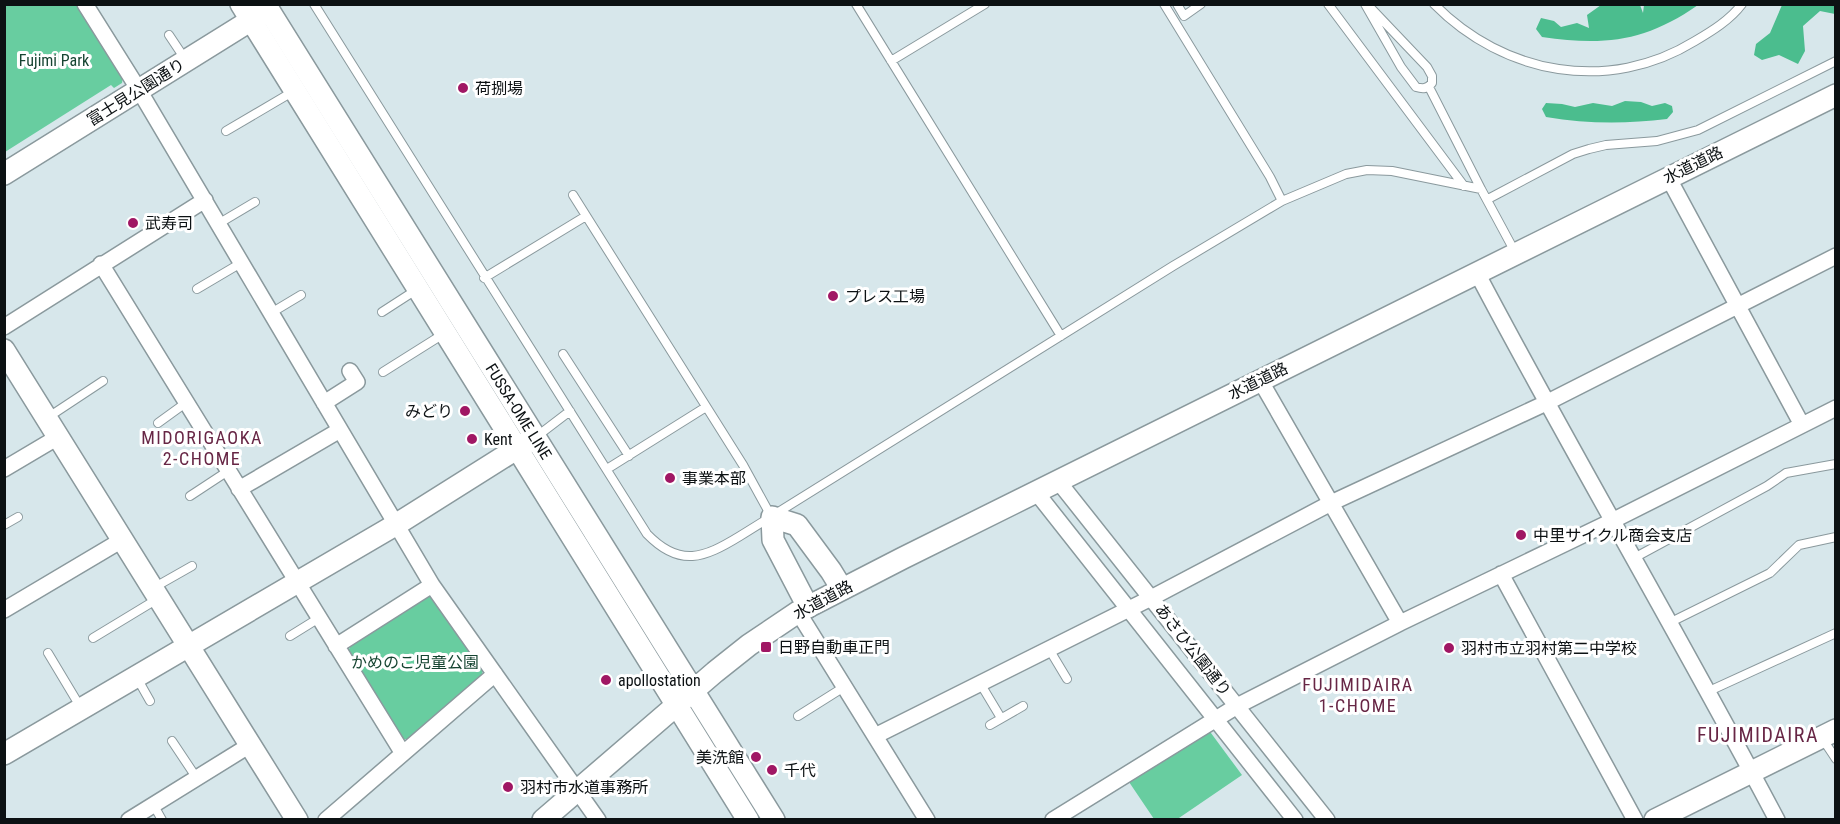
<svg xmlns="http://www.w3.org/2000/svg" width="1840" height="824" font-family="'Roboto Condensed','Noto Sans JP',sans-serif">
  <rect width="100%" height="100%" fill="#d7e7eb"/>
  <path fill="#68cda0" d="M 5,5 L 78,5 L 123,77 L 122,83 L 114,88 L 111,85 L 5,152 Z
    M 425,594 L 431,596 L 483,669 L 482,676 L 408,739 L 402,739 L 348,652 L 353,639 Z
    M 1208,729 L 1242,775 L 1176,820 L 1154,819 L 1127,779 Z"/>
  <path fill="#4bbd8e" d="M 1601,5 L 1640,5 L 1643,13 L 1644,5 L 1698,5 C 1645,42 1604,46 1542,37 L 1536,29 L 1541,18 L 1554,21 L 1561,27 L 1577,23 L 1589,28 L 1587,15 Z
    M 1782,5 L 1835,5 L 1835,14 L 1820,11 L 1803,26 L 1805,51 L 1798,64 L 1779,55 L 1762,60 L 1754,55 L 1756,44 L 1770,33 Z
    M 1625,101 L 1641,102 L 1652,106 L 1665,103 L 1672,106 L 1673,112 L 1667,119 C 1626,124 1587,124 1546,117 L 1542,109 L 1546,103 L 1562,104 L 1575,107 L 1593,103 L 1612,106 Z"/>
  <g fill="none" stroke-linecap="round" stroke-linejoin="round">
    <defs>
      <path id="lane" d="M 314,4 L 647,534 C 680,568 704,558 740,536 L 1173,266 L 1282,201 L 1346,174 L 1367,170 L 1392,171 L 1481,189 L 1515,252
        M 856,4 L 1061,336
        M 1164,4 L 1270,177 L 1282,201
        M 1177,4 L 1184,16 L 1201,4
        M 1328,4 L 1464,186
        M 1365,4 L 1401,67 L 1416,87 C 1423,89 1427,89 1432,83 L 1432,76 L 1427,67 L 1367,4
        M 1434,4 C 1504,75 1609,94 1695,41 C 1712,31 1730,20 1742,4
        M 169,35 L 185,59
        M 891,61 L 985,4
        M 1429,87 L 1481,189
        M 226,131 L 294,91
        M 573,195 L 743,465 L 771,516
        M 1488,199 L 1573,154 L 1589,149 L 1606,145 L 1657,141 L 1698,130 L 1836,61
        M 218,224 L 255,202
        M 484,278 L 586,216
        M 197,289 L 241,263
        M 382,312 L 416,290
        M 271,313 L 301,295
        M 563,354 L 629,456
        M 383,372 L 445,333
        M 47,418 L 103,381
        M 158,423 L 187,402
        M 536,437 L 570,411
        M 607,469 L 706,407
        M 190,496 L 228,471
        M 4,525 L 18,517
        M 1634,558 L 1767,486 L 1786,473 L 1836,464
        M 155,587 L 192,566
        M 1669,623 L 1770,573 L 1799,545 L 1836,537
        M 290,636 L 319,618
        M 93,638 L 159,598
        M 1049,649 L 1067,679
        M 48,653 L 81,708
        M 137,678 L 150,701
        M 980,683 L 1001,718
        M 1707,692 L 1836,633
        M 798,716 L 844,687
        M 990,725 L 1023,706
        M 1822,738 L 1836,759
        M 172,741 L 196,777
        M 153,804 L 162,820"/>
      <path id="street" d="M 85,4 L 139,90 L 432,585 L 598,820
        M 1668,177 L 1802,425
        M 101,264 L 402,752
        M 1477,273 C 1574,457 1680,636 1777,820
        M 4,327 L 205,200
        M 1260,380 L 1400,623
        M 324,403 L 357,382 L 350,371
        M 4,469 L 58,437
        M 1058,481 L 1327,820
        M 239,489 L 340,430
        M 1036,492 L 1295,820
        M 1501,574 L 1635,820
        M 4,610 L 122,540
        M 798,612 L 927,820
        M 336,646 L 432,585
        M 875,736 L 1151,598 L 1331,503 L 1546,403 L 1836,256
        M 129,820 L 250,745
        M 326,820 L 495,674
        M 1053,820 L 1237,706 L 1400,623 L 1612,521 L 1836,408"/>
      <g id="secondary">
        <path d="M 241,4 L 748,820"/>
        <path id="s1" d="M 265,4 L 774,820"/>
        <path d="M 4,174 L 261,14"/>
        <path d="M 4,350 L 297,820"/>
        <path d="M 808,607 L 773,540 L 772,517 L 797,525 L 831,571 L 842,589"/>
        <path d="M 4,754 L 397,524 L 529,441"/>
        <path d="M 543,820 L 715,672 L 749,645 L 798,612 L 903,558 L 1836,95"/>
        <path d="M 1655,820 L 1836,730"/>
      </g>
    </defs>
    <use href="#lane" stroke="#8a999d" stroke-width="10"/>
    <use href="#street" stroke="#8a999d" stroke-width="18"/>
    <use href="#secondary" stroke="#8a999d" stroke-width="24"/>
    <use href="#lane" stroke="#fff" stroke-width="8"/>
    <use href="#street" stroke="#fff" stroke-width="15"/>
    <use href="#secondary" stroke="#fff" stroke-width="21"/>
  </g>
  <g fill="#a01764" stroke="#fff" stroke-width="2">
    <circle cx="463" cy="88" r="6"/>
    <circle cx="133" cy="223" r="6"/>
    <circle cx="833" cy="296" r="6"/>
    <circle cx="465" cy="411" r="6"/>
    <circle cx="472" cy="439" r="6"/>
    <circle cx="670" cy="478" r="6"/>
    <circle cx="1521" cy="535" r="6"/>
    <rect x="760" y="641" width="12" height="12" rx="3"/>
    <circle cx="1449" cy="648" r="6"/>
    <circle cx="606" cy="680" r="6"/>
    <circle cx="756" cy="757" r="6"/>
    <circle cx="772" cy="770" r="6"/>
    <circle cx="508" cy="787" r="6"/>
  </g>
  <g text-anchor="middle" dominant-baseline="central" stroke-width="6" stroke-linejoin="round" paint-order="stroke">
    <g font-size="16" fill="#164532" stroke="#fff">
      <text x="54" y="60">Fujimi Park</text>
      <text x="415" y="662">かめのこ児童公園</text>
    </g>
    <g font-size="16" fill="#0c1113" stroke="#fff" text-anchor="start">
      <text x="475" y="88">荷捌場</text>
      <text x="145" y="223">武寿司</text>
      <text x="845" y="296">プレス工場</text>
      <text x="453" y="411" text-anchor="end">みどり</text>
      <text x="484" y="439">Kent</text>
      <text x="682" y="478">事業本部</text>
      <text x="1533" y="535">中里サイクル商会支店</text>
      <text x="778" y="647">日野自動車正門</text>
      <text x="1461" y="648">羽村市立羽村第二中学校</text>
      <text x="618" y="680">apollostation</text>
      <text x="744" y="757" text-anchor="end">美洗館</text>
      <text x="784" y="770">千代</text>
      <text x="520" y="787">羽村市水道事務所</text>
    </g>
    <g font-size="16" fill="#0c1113" stroke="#fff">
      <text transform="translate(136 92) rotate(-32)">富士見公園通り</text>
      <text transform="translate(1693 165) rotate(-26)">水道道路</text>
      <text transform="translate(1258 381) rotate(-26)">水道道路</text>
      <text stroke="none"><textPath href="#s1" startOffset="480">FUSSA-OME LINE</textPath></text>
      <text transform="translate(823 600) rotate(-28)">水道道路</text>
      <text transform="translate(1193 650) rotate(52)">あさひ公園通り</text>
    </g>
    <g font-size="18" letter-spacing="1.5" fill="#672645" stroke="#fff">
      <text x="202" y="437">MIDORIGAOKA<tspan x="202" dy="21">2-CHOME</tspan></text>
      <text x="1358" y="684">FUJIMIDAIRA<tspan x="1358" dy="21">1-CHOME</tspan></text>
    </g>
    <g font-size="20" letter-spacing="1.5" fill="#672645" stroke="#fff">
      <text x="1758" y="735">FUJIMIDAIRA</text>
    </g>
  </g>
  <rect width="1840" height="824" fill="none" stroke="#0c1113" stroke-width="12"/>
</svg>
